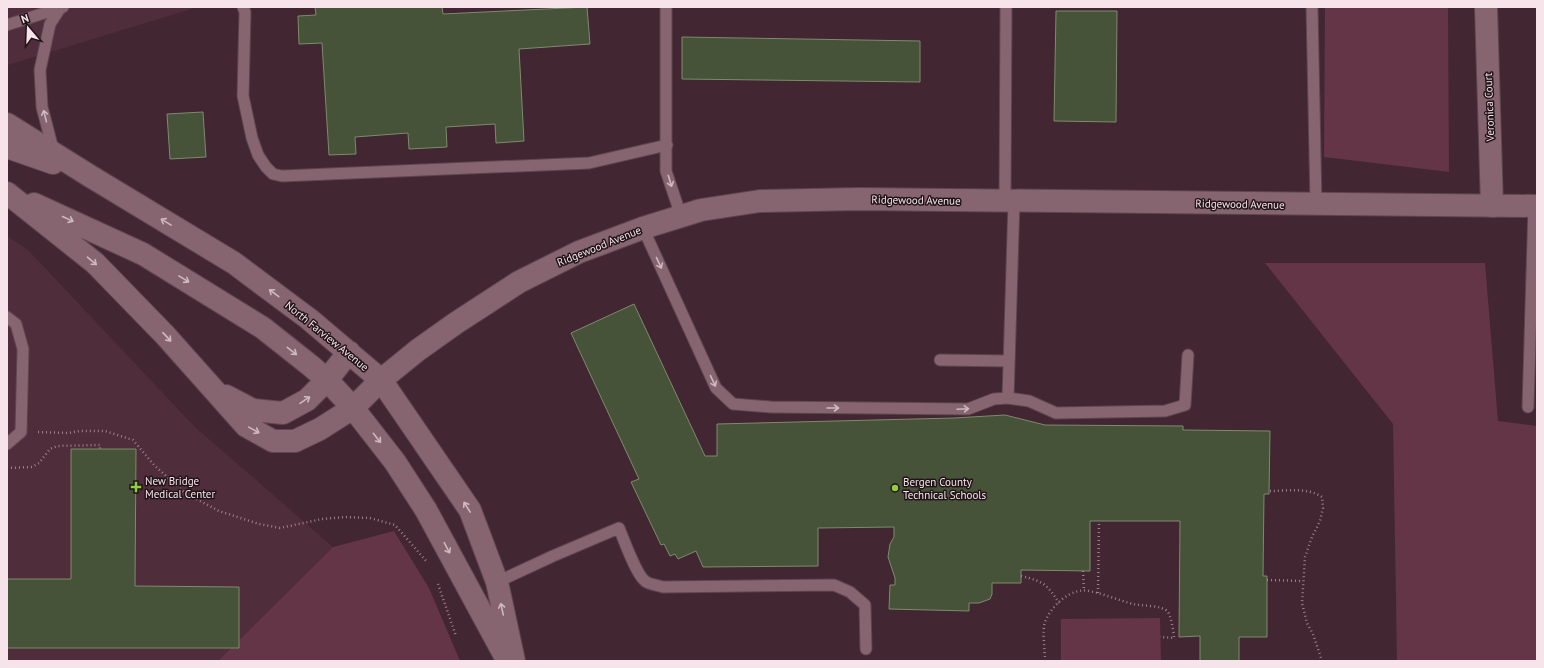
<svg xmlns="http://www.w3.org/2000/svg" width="1544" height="668" font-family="'PT Sans',sans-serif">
  <rect width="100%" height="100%" fill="#422631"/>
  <path fill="#502d3a" d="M 7,7 L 198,7 L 8,65 L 7,64 Z
    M 7,236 L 28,250 L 195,427 L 333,547 L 218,661 L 7,661 Z"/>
  <path fill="#643447" d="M 1325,7 L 1448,7 L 1449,172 L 1324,157 Z
    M 1265,263 L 1485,263 L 1498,421 L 1537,426 L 1537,661 L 1397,661 L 1393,424 Z
    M 394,531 L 429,588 L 460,661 L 218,661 L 333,547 Z
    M 1160,618 L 1161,661 L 1061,661 L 1061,619 Z"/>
  <path fill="#465338" stroke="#7d8b6e" d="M 315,7 L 442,7 L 443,14 L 587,7 L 590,44 L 519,49 L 524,141 L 496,143 L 495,124 L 446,127 L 447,147 L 409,149 L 408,133 L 355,137 L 356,154 L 329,155 L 322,43 L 299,44 L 298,16 L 316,15 Z
    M 1056,11 L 1117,11 L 1116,122 L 1054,121 Z
    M 682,37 L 920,41 L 920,82 L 682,79 Z
    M 203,112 L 206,157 L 170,159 L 167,114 Z
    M 634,304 L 705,456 L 717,456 L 717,424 L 954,418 L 1005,415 L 1045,425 L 1183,426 L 1183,430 L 1270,431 L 1269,494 L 1264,494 L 1263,576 L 1267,576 L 1267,637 L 1239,637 L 1239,661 L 1200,661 L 1200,636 L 1179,637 L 1180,521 L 1090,521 L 1090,571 L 1021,570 L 1021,583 L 992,583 L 992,594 L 990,599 L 979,603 L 969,603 L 969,611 L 889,609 L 890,585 L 895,585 L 895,578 L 888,557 L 890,544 L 894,537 L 894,527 L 818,528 L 818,566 L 703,567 L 696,551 L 678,559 L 675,554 L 670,556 L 664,544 L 661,545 L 631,482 L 639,479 L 571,333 Z
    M 71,449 L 136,449 L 135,586 L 239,587 L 239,648 L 7,648 L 7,579 L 71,579 Z"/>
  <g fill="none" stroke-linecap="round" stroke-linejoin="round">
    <defs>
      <path id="service" d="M 243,7 L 245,12 L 243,96 L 252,138 L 258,155 L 266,167 L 273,174 L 282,176 L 589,163 L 667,145
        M 666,7 L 666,171 L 681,216
        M 1312,7 L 1316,204
        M 7,25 L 63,7
        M 54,153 L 42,107 L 40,70 L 50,24 L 61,7
        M 1005,201 L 1006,7
        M 643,228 L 716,388 L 733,404 L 771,407 L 968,409 L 994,399 L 1008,398 L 1029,401 L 1056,413 L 1165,411 L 1185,405 L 1188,355
        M 7,317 L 16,324 L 23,349 L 21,432 L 7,444
        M 940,360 L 1009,361
        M 1008,398 L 1014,201
        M 1528,407 L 1534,206
        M 497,582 L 553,556 L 619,528 C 624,540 636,574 645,581 C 650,585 657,585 663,587 L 834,585 L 850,592 L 865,605 L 866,649"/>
      <path id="minor" d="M 1486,7 L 1492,206"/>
      <path id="tertiary" d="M 7,124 L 90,176 L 234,263 L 309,319 L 381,380 L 470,510 L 497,582 L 514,661
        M 7,147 L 53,163
        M 7,193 L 95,263 L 165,335 L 246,426 L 273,441 L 295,441 L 320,429 L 353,408 L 381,380 L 418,350 L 456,323 L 519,282 L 579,252 L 643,228 L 701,210 L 760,201 L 859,199 L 1537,206
        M 34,204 L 143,254 L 263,328 L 311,366 L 327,380 L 353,408 L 395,462 L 426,510 L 505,656
        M 226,396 L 253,410 L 283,413 L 307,400 L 327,380 L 349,352"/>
    </defs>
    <use href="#service" stroke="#5e464f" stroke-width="13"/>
    <use href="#minor" stroke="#5e464f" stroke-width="24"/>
    <use href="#tertiary" stroke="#5e464f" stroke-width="24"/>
    <path stroke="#99818a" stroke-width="2.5" stroke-dasharray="1 3" stroke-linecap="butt" d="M 38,432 L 68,433 L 80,431 L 105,431 L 133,440 L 154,465 L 185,493 L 219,511 L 259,524 L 280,528 L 322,519 L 346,517 L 370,518 L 395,525 L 427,562
      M 7,468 L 32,467 L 39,463 L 50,449 L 57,446 L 100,445 L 100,449
      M 1270,491 C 1286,491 1308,487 1322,497 L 1323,508 L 1320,521 L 1312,537 L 1305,557 L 1302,603 L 1307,623 L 1313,634 L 1322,661
      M 1083,571 L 1084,591
      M 1021,576 C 1044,582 1046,583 1059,603
      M 1267,580 L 1303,581
      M 438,584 L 456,636
      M 1098,593 L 1099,521
      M 1045,661 C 1045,652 1042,629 1045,622 C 1051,606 1071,587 1089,591 C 1104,594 1118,600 1133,604 C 1142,606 1163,605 1168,612 C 1171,617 1174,632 1174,638 L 1160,637"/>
    <use href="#service" stroke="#866571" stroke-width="11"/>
    <use href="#minor" stroke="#866571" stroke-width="22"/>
    <use href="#tertiary" stroke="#866571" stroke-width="22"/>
  </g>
  <defs><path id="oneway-shaft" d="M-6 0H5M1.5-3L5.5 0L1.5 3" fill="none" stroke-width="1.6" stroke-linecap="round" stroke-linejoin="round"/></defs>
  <g stroke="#cfb8c0">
    <use href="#oneway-shaft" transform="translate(45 116) rotate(-104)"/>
    <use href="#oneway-shaft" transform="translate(670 181) rotate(73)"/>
    <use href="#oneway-shaft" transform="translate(68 219) rotate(25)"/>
    <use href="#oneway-shaft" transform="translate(166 222) rotate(-149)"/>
    <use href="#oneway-shaft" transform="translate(92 261) rotate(40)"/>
    <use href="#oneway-shaft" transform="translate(659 263) rotate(65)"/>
    <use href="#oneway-shaft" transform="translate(184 279) rotate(32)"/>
    <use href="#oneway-shaft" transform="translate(274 293) rotate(-143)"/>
    <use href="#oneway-shaft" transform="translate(167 337) rotate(47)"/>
    <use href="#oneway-shaft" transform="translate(292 351) rotate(38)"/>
    <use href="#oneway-shaft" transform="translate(713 381) rotate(65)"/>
    <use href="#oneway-shaft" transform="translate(305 400) rotate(-34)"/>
    <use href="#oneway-shaft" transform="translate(833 408)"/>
    <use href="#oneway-shaft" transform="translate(963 409) rotate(-3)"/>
    <use href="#oneway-shaft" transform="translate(254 430) rotate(29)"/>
    <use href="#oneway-shaft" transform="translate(377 438) rotate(52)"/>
    <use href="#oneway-shaft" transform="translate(467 507) rotate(-122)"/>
    <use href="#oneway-shaft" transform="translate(447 548) rotate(62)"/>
    <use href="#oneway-shaft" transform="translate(502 609) rotate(-102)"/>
  </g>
  <g fill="#92cd3e" stroke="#201418" stroke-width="1.5">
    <path d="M134 481h4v4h4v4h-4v4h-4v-4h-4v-4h4z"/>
    <circle cx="895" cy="488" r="4"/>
  </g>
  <g text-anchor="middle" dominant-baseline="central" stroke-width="3" stroke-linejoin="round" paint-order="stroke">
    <g font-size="11" fill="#f7e4ea" stroke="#201418">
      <text transform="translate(1489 107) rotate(-92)">Veronica Court</text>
      <text transform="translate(916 200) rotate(1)">Ridgewood Avenue</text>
      <text transform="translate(1240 204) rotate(1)">Ridgewood Avenue</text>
      <text transform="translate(599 246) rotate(-22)">Ridgewood Avenue</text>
      <text transform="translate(327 336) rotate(39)">North Farview Avenue</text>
    </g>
    <g font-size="11" fill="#f7e4ea" stroke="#201418" text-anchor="start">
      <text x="145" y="481">New Bridge<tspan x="145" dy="13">Medical Center</tspan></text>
      <text x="903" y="482">Bergen County<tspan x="903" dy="13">Technical Schools</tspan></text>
    </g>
  </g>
  <rect width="1544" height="668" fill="none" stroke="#f7e4ea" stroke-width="16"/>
  <g transform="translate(28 28) rotate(341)" stroke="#201418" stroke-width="3" paint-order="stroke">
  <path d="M0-3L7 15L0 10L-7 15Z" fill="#f7e4ea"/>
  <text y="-6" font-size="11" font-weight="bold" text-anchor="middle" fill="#f7e4ea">N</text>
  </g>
</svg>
